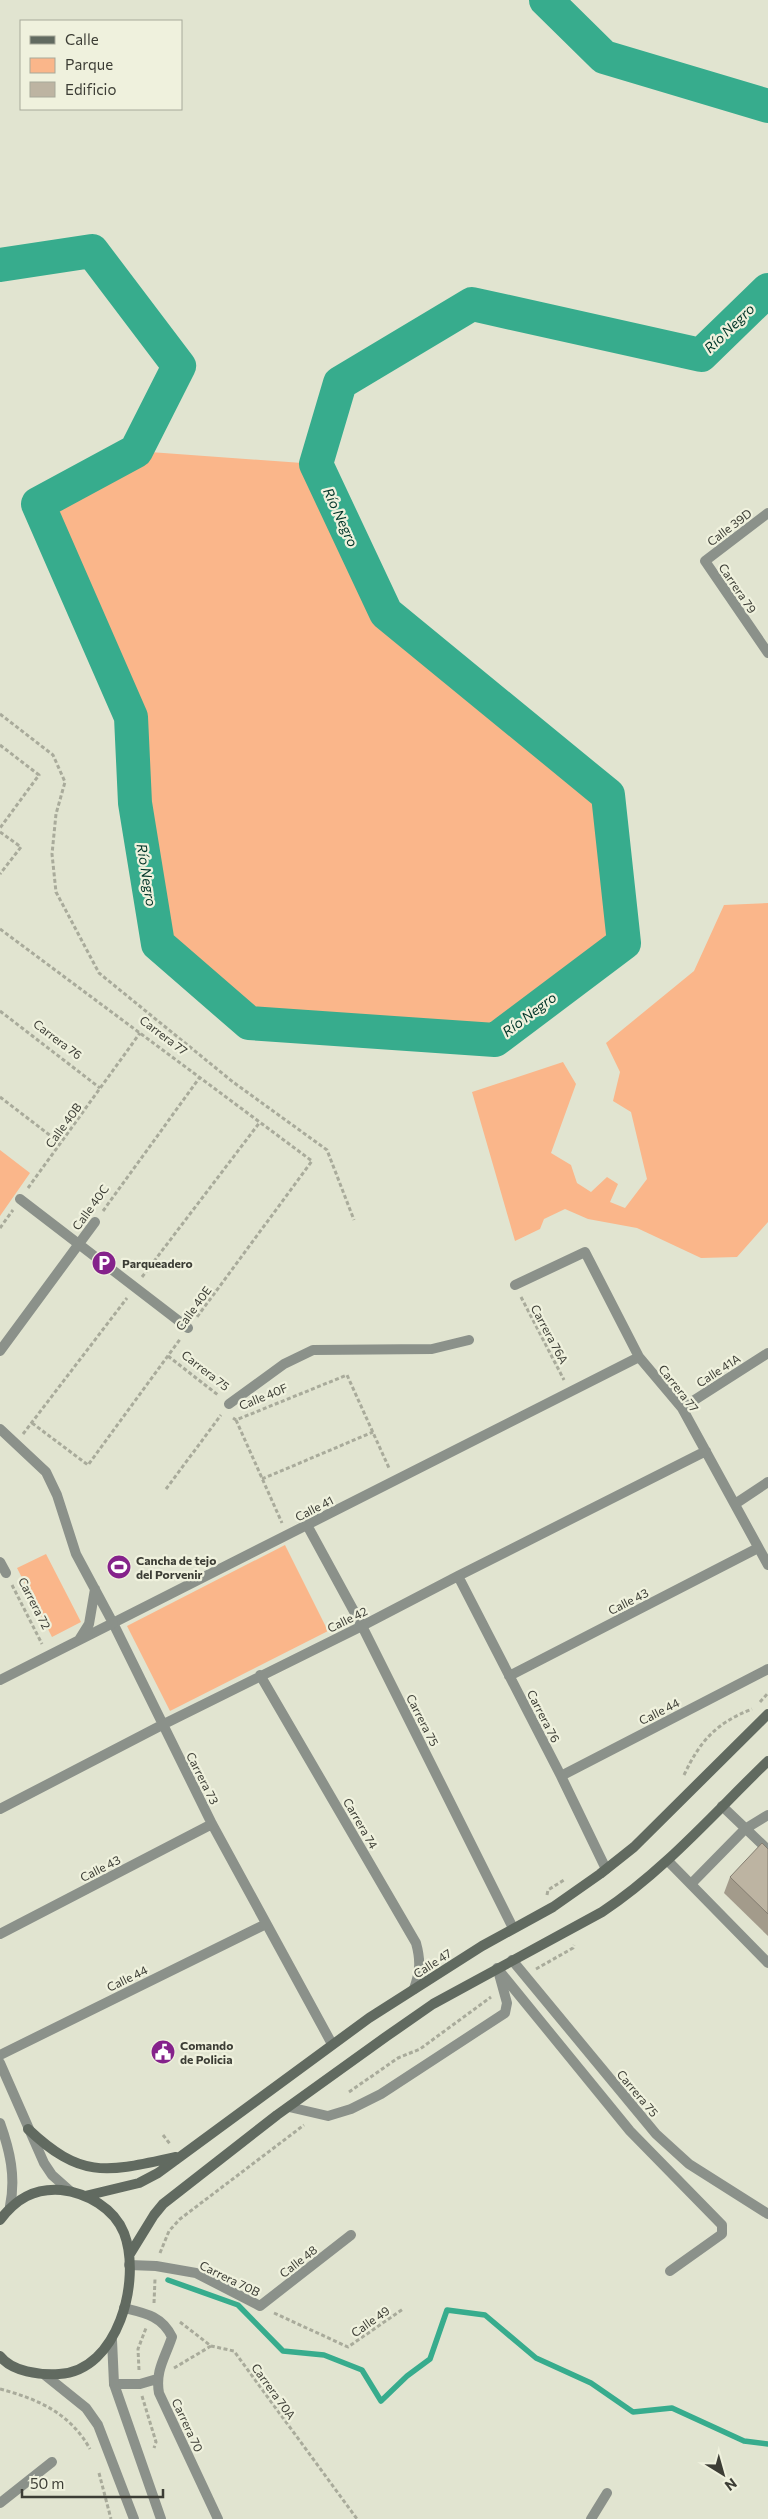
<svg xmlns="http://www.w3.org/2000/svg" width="768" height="2519" font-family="Commissioner,sans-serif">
  <rect width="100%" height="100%" fill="#e1e4d0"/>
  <path fill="#fab68a" d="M 136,451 L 316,464 L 386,613 L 608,795 L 624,943 L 495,1040 L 249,1023 L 158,944 L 135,803 L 131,717 L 38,504 Z
    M 768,903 L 768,1222 L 737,1257 L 701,1258 L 637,1228 L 588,1219 L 565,1209 L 544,1219 L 540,1229 L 515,1241 L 472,1092 L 563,1062 L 576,1084 L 551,1153 L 571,1165 L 577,1183 L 591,1192 L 607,1177 L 618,1184 L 610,1202 L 625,1208 L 647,1179 L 631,1112 L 613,1101 L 620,1072 L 606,1043 L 694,971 L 724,905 Z
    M 0,1150 L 30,1173 L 0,1216 Z
    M 285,1545 L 328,1631 L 170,1711 L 127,1626 Z
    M 46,1554 L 81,1622 L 52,1637 L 17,1568 Z"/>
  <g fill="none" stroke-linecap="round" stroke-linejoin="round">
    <path stroke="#37ac8d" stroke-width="5.5" d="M 168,2280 L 238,2305 L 283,2351 L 324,2355 L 362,2370 L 381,2401 L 407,2376 L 430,2359 L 447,2310 L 485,2315 L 536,2358 L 591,2383 L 633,2412 L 672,2408 L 744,2441 L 768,2444"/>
    <path stroke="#37ac8d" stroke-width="34" d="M 546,0 L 604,57 L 768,106
      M 0,265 L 92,251 L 179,366 L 136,451 L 38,504 L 131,717 L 135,803 L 158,944 L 249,1023 L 495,1040 L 624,943 L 608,795 L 386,613 L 316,464 L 340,383 L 472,304 L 701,355 L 768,290"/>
    <path stroke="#a9ab9b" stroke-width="3" stroke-dasharray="4 2.5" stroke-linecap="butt" d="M 0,714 L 53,755 L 65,782 L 56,814 L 52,854 L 56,892 L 99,973 L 233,1082 L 327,1150 L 354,1220
      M 0,745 L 39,775 L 0,828
      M 0,832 L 21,847 L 0,874
      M 0,929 L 312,1161 L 197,1317
      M 0,1011 L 100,1088
      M 0,1097 L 60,1143
      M 28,1188 L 140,1033
      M 103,1211 L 200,1077
      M 0,1228 L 13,1210
      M 142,1277 L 260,1122
      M 521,1297 L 564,1380
      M 168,1356 L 218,1395
      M 233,1418 L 236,1420 L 347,1375 L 389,1468
      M 236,1420 L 282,1523
      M 32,1423 L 88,1465 L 181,1338
      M 23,1434 L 127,1298
      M 262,1479 L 373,1432
      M 166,1489 L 221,1415
      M 12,1585 L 42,1644
      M 760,1702 L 768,1693
      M 684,1775 C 700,1741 716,1723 752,1709
      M 547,1895 L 548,1890 L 564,1880
      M 536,1969 L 573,1948 L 574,1945
      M 349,2092 L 398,2058 L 420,2049 L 491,1997
      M 163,2135 L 170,2144
      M 160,2253 L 169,2231 L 180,2219 L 304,2125
      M 154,2303 L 155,2279
      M 274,2313 L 348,2347 L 403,2309
      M 180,2322 L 211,2346 L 234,2351 L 357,2519
      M 174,2368 L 211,2346
      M 139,2370 L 138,2349 L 146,2328
      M 0,2389 C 38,2399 70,2413 90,2449
      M 142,2396 L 156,2442 L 154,2448
      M 99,2473 L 111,2519"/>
    <path stroke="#8b918a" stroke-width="10" d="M 229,1404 L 284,1364 L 313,1350 L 432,1349 L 469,1340
      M 722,1806 L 768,1850
      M 668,1861 L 768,1963
      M 691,1884 L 745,1829 L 768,1815
      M 497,1968 L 630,2131 L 722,2225 L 722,2234 L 670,2271
      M 289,2107 L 328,2116 L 351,2109 L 381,2094 L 505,2013 L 507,2003 L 499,1974"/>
    <path stroke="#8b918a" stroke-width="10" d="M 768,513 L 705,561 L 768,653
      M 20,1199 L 188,1328
      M 515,1285 L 585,1252 L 639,1357 L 682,1408 L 768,1565
      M 0,1351 L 95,1222
      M 682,1408 L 768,1353
      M 735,1504 L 768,1482
      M 307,1525 L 362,1626 L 513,1928
      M 0,1562 L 6,1573
      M 458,1576 L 561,1776 L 606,1869
      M 260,1675 L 416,1943 C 421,1961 420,1972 414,1989
      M 509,1676 L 758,1548
      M 561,1776 L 768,1669
      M 0,1809 L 162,1725 L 362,1626 L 458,1576 L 706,1451
      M 0,1934 L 212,1824
      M 512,1960 L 656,2134 L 689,2164 L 768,2214
      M 332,2044 L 212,1824 L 113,1623 L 639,1357
      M 0,2055 L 266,1924
      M 129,2265 L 156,2266 L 196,2273 L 260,2306 L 351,2235
      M 124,2308 C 145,2313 162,2316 172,2337 C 165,2358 155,2371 159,2393 L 218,2519
      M 114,2384 L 140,2384 L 157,2379
      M 0,2503 L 52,2462
      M 591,2519 L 607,2493"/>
    <path stroke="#8b918a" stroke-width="10" d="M 0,1429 L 46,1472 L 57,1495 L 76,1554 L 113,1623 L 0,1680
      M 79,1640 L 89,1624 L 95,1589
      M 0,2063 L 44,2163 L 52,2175 L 70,2191
      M 0,2123 C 10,2151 16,2177 10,2206
      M 112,2340 L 114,2384 L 161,2519
      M 45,2375 L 86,2408 L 98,2425 L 134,2519"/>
    <path stroke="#616a60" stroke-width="10" d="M 28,2129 C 82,2180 107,2172 176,2157
      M 85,2196 L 139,2183 L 158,2173 L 369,2018 L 482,1946 L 553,1907 L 600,1874 L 634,1847 L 768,1714
      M 0,2220 C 16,2199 34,2188 61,2190 C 87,2193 114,2208 124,2233 C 142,2280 118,2371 59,2374 C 40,2375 12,2372 0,2356
      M 130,2254 L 154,2215 L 163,2204 L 277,2115 L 387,2036 L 433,2004 L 602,1912 C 665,1870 714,1813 768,1761"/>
  </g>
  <path fill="#a39b8b" d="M 768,1849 L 768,1936 L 724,1893 L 730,1877 Z"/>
  <path fill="#bdb4a2" stroke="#847e71" d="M 762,1843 L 768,1849 L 768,1914 L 730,1877 Z"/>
  <defs>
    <symbol id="parking-disc" viewBox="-11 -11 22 22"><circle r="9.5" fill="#85228b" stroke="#eff1dd"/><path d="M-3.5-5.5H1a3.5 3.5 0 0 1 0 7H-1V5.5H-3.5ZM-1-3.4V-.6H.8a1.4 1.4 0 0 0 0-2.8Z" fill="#fff"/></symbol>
    <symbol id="stadium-disc" viewBox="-11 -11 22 22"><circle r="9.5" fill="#85228b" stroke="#eff1dd"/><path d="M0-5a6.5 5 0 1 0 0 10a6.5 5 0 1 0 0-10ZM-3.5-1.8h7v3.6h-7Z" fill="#fff"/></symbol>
    <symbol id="civic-disc" viewBox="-11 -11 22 22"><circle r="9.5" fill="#85228b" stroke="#eff1dd"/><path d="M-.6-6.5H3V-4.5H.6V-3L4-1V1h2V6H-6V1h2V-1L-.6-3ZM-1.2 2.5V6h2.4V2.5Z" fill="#fff"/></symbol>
  </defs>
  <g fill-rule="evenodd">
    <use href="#parking-disc" x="90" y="1249" width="28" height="28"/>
    <use href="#stadium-disc" x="105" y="1553" width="28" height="28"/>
    <use href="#civic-disc" x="149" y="2038" width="28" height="28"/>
  </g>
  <g text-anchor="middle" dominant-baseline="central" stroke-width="4.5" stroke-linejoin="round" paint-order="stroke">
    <g font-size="12" fill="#3c3d35" stroke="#eff1dd">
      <text transform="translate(729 527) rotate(-37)">Calle 39D</text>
      <text transform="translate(738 588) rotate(56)">Carrera 79</text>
      <text transform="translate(164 1035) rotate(37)">Carrera 77</text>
      <text transform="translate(58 1039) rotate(37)">Carrera 76</text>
      <text transform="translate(63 1125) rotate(-54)">Calle 40B</text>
      <text transform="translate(90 1207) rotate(-54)">Calle 40C</text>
      <text transform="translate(193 1308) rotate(-54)">Calle 40E</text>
      <text transform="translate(550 1334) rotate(62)">Carrera 76A</text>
      <text transform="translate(206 1370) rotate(38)">Carrera 75</text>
      <text transform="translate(718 1370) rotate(-33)">Calle 41A</text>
      <text transform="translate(679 1388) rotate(52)">Carrera 77</text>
      <text transform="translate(263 1396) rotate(-22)">Calle 40F</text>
      <text transform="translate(314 1508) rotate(-27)">Calle 41</text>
      <text transform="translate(628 1601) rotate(-27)">Calle 43</text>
      <text transform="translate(35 1603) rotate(63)">Carrera 72</text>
      <text transform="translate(347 1619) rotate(-26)">Calle 42</text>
      <text transform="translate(659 1711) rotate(-27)">Calle 44</text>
      <text transform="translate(544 1716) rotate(63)">Carrera 76</text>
      <text transform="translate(423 1720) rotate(63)">Carrera 75</text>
      <text transform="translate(203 1778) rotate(63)">Carrera 73</text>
      <text transform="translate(361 1823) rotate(60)">Carrera 74</text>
      <text transform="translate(100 1868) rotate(-27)">Calle 43</text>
      <text transform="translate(432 1963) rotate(-33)">Calle 47</text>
      <text transform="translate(127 1978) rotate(-26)">Calle 44</text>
      <text transform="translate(638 2093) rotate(50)">Carrera 75</text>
      <text transform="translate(298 2261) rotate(-38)">Calle 48</text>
      <text transform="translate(230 2278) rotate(26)">Carrera 70B</text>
      <text transform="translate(370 2321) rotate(-35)">Calle 49</text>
      <text transform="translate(274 2391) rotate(54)">Carrera 70A</text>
      <text transform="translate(188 2425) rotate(65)">Carrera 70</text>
    </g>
    <g font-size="12" font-weight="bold" fill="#3c3d35" stroke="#eff1dd" text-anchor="start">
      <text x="122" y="1263">Parqueadero</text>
      <text x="136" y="1560">Cancha de tejo<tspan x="136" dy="14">del Porvenir</tspan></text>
      <text x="180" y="2045">Comando<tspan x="180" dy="14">de Policia</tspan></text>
    </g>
    <g font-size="14" font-style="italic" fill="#003629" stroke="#eff1dd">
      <text transform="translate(729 328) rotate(-44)">Río Negro</text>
      <text transform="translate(341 517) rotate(65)">Río Negro</text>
      <text transform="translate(147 875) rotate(81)">Río Negro</text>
      <text transform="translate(529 1014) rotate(-37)">Río Negro</text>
    </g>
  </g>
  <rect x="20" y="20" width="162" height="90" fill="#eff1dd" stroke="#a7a99a"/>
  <rect x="30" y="36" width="25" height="8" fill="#616a60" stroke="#a7a99a"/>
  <text x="65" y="45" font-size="15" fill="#3c3d35">Calle</text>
  <rect x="30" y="58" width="25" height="15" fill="#fab68a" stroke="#a7a99a"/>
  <text x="65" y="70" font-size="15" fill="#3c3d35">Parque</text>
  <rect x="30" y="82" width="25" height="15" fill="#bdb4a2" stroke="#a7a99a"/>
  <text x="65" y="95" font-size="15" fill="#3c3d35">Edificio</text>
  <g transform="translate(723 2474) rotate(143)" stroke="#eff1dd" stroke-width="4" paint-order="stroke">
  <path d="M0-4L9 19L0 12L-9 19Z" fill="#3c3d35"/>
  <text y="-8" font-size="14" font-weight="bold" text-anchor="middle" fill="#3c3d35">N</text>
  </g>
  <path d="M22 2489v8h141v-8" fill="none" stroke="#3c3d35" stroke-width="2.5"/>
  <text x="30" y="2489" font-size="15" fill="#3c3d35" stroke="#eff1dd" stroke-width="4" paint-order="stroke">50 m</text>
</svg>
